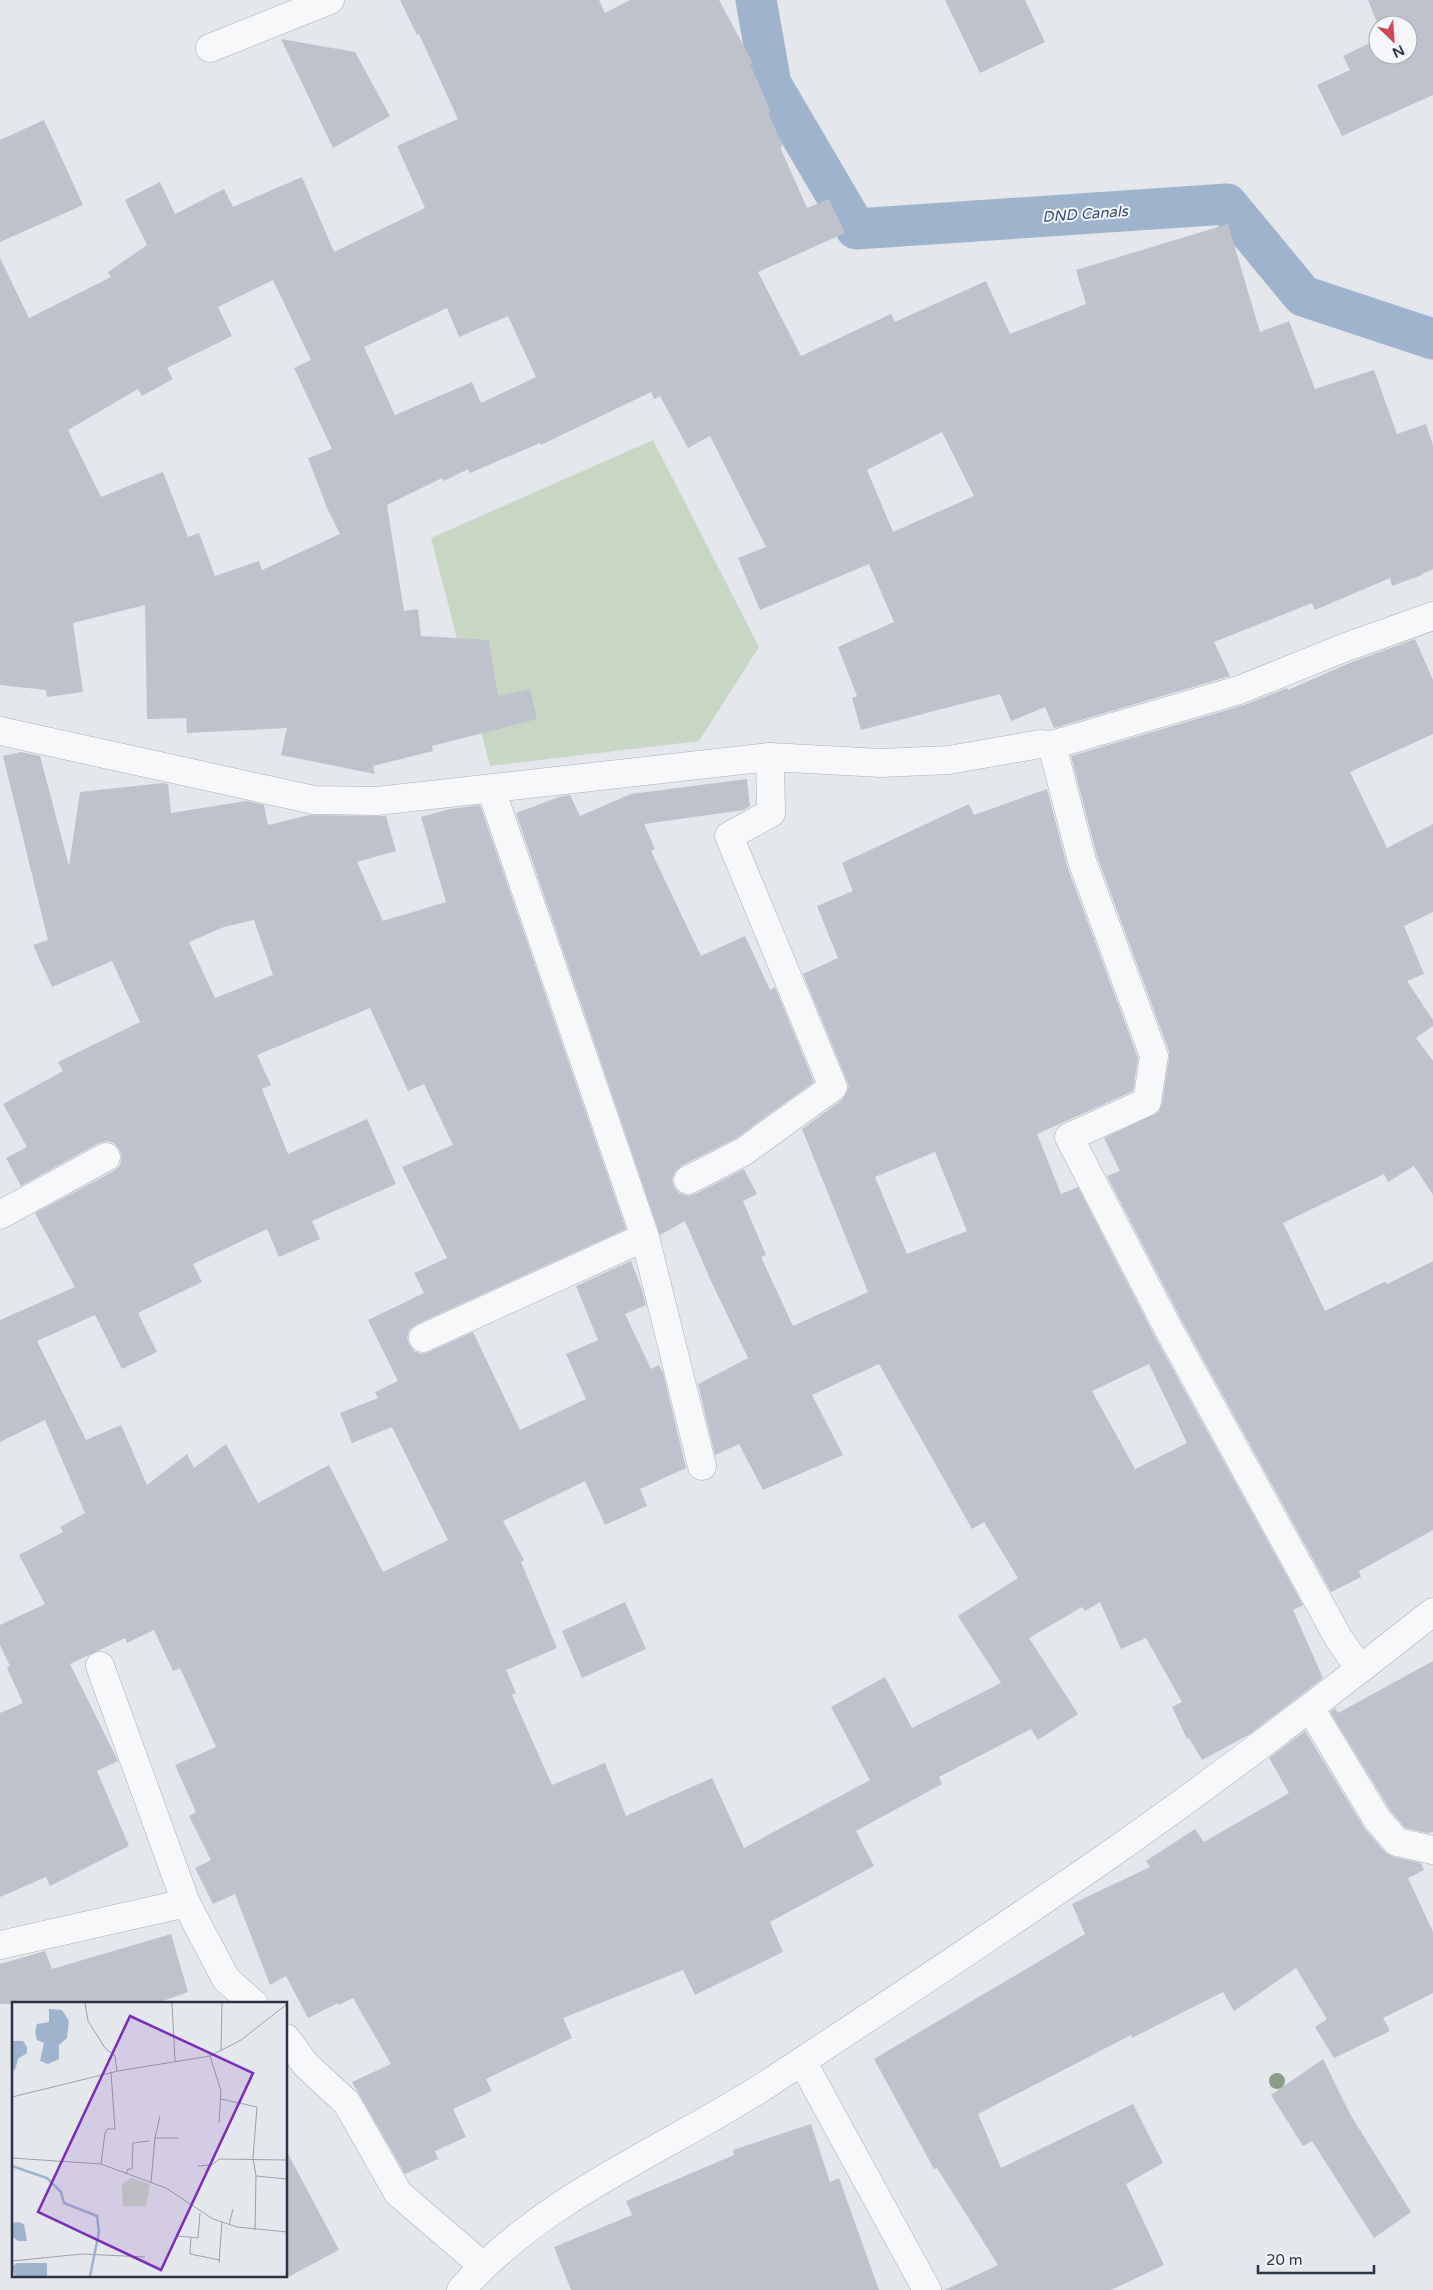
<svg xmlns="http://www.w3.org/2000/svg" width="1433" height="2290" font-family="'Varela Round',sans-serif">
  <rect width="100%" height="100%" fill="#e4e7ec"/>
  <path fill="#c8d6c4" d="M 653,440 L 759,647 L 699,741 L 490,766 L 431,538 Z"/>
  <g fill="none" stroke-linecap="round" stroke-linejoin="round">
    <path stroke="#9eb3cd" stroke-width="41" d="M 756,0 L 771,84 L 856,229 L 1227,204 L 1303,296 L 1433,339"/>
  </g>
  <path fill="#bec2cc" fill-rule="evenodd" d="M 400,0 L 599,0 L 605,13 L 630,0 L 719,0 L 753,63 L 750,64 L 771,112 L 768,113 L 783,146 L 780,147 L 807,208 L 829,199 L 845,233 L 758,272 L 801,356 L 891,314 L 895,322 L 986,281 L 1010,334 L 1086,304 L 1076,270 L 1228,224 L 1260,332 L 1289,321 L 1315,389 L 1374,370 L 1397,434 L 1426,424 L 1433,445 L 1433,569 L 1422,574 L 1422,575 L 1392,586 L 1390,578 L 1315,610 L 1312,603 L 1214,642 L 1230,676 L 1054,728 L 1045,707 L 1011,721 L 1000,694 L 861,730 L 852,698 L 857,696 L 838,647 L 894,622 L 869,564 L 760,610 L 738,558 L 766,547 L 710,436 L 688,448 L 660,396 L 654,399 L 651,392 L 541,445 L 540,443 L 470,473 L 468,469 L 444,481 L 442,478 L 387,505 L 404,611 L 418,609 L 421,636 L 489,640 L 498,696 L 530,689 L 537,719 L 432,746 L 433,751 L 373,766 L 375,774 L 281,755 L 287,728 L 187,733 L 186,718 L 147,719 L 145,605 L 73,623 L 83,692 L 47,697 L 46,690 L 0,685 L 0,258 L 29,318 L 111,277 L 108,272 L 147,245 L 125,200 L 160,182 L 175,214 L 224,189 L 233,207 L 302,177 L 334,252 L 425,208 L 397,146 L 458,119 L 419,34 L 417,35 ZM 273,280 L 311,360 L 294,368 L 332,449 L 308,458 L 327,508 L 340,534 L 262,570 L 259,561 L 215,576 L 199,533 L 188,537 L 163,472 L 101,497 L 68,430 L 138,389 L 142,396 L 173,379 L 167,368 L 232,336 L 218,307 ZM 447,308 L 459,337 L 508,316 L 536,377 L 481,403 L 472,382 L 395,415 L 364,347 ZM 942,432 L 974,496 L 893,532 L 867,470 Z
    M 945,0 L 1025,0 L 1045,42 L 980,73 Z
    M 1368,0 L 1433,0 L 1433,95 L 1342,136 L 1317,85 L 1350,70 L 1343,56 L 1378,39 L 1378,55 L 1408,55 L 1408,25 L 1378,25 Z
    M 281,39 L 355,52 L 390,116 L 333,148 Z
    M 44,120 L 83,205 L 0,242 L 0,140 Z
    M 1415,639 L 1433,680 L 1433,734 L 1350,772 L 1387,848 L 1433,824 L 1433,912 L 1404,926 L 1424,974 L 1407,981 L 1433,1020 L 1433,1026 L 1416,1038 L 1433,1061 L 1433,1195 L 1414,1166 L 1388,1182 L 1384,1174 L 1283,1223 L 1325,1311 L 1386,1281 L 1387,1284 L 1433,1261 L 1433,1530 L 1359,1571 L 1361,1577 L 1331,1592 L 1182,1321 L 1107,1176 L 1120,1171 L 1104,1138 L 1159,1112 L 1162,1104 L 1169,1058 L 1169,1051 L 1097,856 L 1071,756 L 1244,705 L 1287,688 L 1288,690 L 1352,662 Z
    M 21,752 L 40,756 L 69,866 L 80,792 L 163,783 L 168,784 L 171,813 L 246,801 L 264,805 L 268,825 L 310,815 L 386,816 L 396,851 L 357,862 L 383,921 L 446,902 L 421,817 L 450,809 L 480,805 L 626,1229 L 417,1324 L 410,1329 L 407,1337 L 409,1344 L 414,1351 L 422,1354 L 429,1352 L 473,1332 L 520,1430 L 586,1399 L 566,1354 L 598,1340 L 576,1286 L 631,1261 L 641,1287 L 646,1305 L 625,1314 L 651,1369 L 659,1365 L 663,1373 L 686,1468 L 640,1489 L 647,1506 L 605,1525 L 585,1481 L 503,1521 L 524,1560 L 521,1562 L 557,1648 L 506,1670 L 516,1693 L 512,1695 L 552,1785 L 605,1763 L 626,1816 L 712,1778 L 744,1848 L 870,1780 L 831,1707 L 885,1677 L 912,1728 L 1001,1683 L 958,1616 L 1018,1578 L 984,1522 L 972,1529 L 879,1364 L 812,1395 L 843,1455 L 763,1490 L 739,1444 L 715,1455 L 698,1384 L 748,1358 L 710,1279 L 685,1221 L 660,1235 L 516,813 L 562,796 L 570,795 L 580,816 L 631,794 L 747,779 L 750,806 L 744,810 L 644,824 L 655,849 L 651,851 L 701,956 L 745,936 L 770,990 L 775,987 L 814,1082 L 735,1139 L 681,1166 L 675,1172 L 672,1180 L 674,1187 L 679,1193 L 688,1196 L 695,1194 L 744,1169 L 757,1194 L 743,1201 L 766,1255 L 761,1257 L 793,1326 L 868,1292 L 802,1129 L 842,1100 L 849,1088 L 847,1081 L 803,974 L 838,958 L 817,906 L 853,891 L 842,863 L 969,804 L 974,815 L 1047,789 L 1067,866 L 1138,1058 L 1133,1091 L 1037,1134 L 1061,1194 L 1078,1187 L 1154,1335 L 1303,1605 L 1293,1610 L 1323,1678 L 1250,1734 L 1202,1760 L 1189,1738 L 1187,1739 L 1172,1707 L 1182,1702 L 1146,1638 L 1121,1649 L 1100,1602 L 1085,1611 L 1082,1607 L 1029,1638 L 1078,1714 L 1038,1740 L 1031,1729 L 939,1777 L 942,1784 L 856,1831 L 874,1866 L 770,1922 L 783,1952 L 695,1995 L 683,1970 L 563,2018 L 572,2038 L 486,2079 L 492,2091 L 453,2109 L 466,2137 L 435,2151 L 438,2159 L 405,2174 L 352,2082 L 391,2064 L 353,1998 L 339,2005 L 338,2003 L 308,2018 L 286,1976 L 270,1985 L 235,1894 L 213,1904 L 195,1868 L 211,1860 L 189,1816 L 196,1812 L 175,1765 L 216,1747 L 180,1668 L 173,1671 L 154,1630 L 127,1643 L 125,1638 L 70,1664 L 118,1761 L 97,1771 L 129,1846 L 50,1886 L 46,1877 L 0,1897 L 0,1713 L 23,1703 L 7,1668 L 10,1666 L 0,1645 L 0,1625 L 45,1604 L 19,1555 L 63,1532 L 60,1527 L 85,1513 L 45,1420 L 0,1442 L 0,1320 L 75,1287 L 35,1213 L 114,1171 L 120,1165 L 122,1157 L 119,1149 L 114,1143 L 107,1141 L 99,1143 L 21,1186 L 6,1158 L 27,1147 L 3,1104 L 63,1071 L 58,1062 L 140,1022 L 112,961 L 52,987 L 33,945 L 48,940 L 3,756 ZM 254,920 L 273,975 L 215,998 L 189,942 L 224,927 ZM 370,1008 L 408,1091 L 424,1084 L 453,1145 L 402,1167 L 447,1258 L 414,1273 L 424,1293 L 368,1320 L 398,1381 L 375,1392 L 378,1398 L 340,1413 L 352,1443 L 392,1427 L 448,1540 L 383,1572 L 329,1465 L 258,1503 L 226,1444 L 194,1468 L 187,1454 L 147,1485 L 121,1425 L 86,1440 L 37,1341 L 95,1315 L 122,1369 L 157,1352 L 138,1313 L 202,1282 L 193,1264 L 267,1229 L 279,1257 L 320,1239 L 312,1221 L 396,1184 L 367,1119 L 288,1154 L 262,1089 L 271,1085 L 257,1055 ZM 935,1152 L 967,1231 L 907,1254 L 875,1177 ZM 1149,1364 L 1187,1443 L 1135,1469 L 1092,1391 Z
    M 625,1602 L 646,1649 L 582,1678 L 562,1631 Z
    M 1433,1661 L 1433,1832 L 1427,1833 L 1405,1828 L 1390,1810 L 1330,1712 L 1335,1708 L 1338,1713 Z
    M 1305,1731 L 1365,1829 L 1386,1853 L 1394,1857 L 1421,1863 L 1424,1870 L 1408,1878 L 1433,1932 L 1433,1993 L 1383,2018 L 1390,2031 L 1334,2058 L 1315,2027 L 1327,2019 L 1296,1968 L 1234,2011 L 1223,1992 L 1132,2038 L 1131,2035 L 978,2114 L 1001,2168 L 1133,2104 L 1163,2163 L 1126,2184 L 1164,2265 L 1111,2290 L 945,2290 L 998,2265 L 937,2168 L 934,2169 L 874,2059 L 1085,1934 L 1072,1904 L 1150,1867 L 1146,1861 L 1195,1829 L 1204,1842 L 1289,1793 L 1269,1758 Z
    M 171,1934 L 188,1992 L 154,2004 L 0,2004 L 0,1964 L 45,1951 L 52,1969 Z
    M 1323,2059 L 1350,2114 L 1411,2212 L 1374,2238 L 1312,2141 L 1303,2146 L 1271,2095 Z
    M 811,2124 L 830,2182 L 839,2178 L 879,2290 L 571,2290 L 554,2247 L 632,2215 L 626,2201 L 734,2155 L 733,2150 Z
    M 286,2150 L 339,2250 L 286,2278 Z"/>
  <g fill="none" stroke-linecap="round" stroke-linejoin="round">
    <defs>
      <path id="minor" d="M 210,48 L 330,0
        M 1052,745 L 1082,861 L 1154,1056 L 1147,1102 L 1069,1137 L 1168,1328 L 1339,1639 L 1360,1669
        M 688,1180 L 743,1152 L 833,1087 L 729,836 L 771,813 L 770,757
        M 0,1215 L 106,1157
        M 645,1237 L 702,1466
        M 423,1338 L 645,1237 L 491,789
        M 100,1666 L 186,1903 L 226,1979 L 254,2004
        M 1310,1708 L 1377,1819 L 1397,1842 L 1433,1850
        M 0,1945 L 186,1903
        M 286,2038 L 306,2065 L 347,2103 L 398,2193 L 483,2266
        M 802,2061 L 927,2290
        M 461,2290 C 545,2195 668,2149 772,2081 C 881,2009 991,1937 1099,1862 C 1213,1783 1324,1698 1433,1612"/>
      <path id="tertiary" d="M 0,731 L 314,800 L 377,801 L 770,757 L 881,763 L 949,760 L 1040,744 L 1052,745 L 1239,690 L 1346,647 L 1433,616"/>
    </defs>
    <use href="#minor" stroke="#a8adb7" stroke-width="29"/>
    <use href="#tertiary" stroke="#a8adb7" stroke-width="29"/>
    <use href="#minor" stroke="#f7f8fa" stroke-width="28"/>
    <use href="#tertiary" stroke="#f7f8fa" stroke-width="28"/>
  </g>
  <circle fill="#899e88" cx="1277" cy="2081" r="8"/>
  <g text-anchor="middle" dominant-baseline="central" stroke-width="4" stroke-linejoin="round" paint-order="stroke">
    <g font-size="15" font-style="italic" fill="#32507b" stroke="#f4f6f9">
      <text transform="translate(1085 214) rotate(-4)">DND Canals</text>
    </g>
  </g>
  <g transform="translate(12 2002)">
    <rect width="275" height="275" fill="#e4e7ec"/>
    <path d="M 119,176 L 138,182 L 134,204 L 111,204 L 110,182 Z" fill="#c8d6c4"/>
    <path d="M 37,7 L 50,8 L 57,19 L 55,36 L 47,43 L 47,57 L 36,62 L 28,59 L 32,41 L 25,38 L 23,30 L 25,22 L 37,20 ZM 0,39 L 11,39 L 15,45 L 15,51 L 6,57 L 3,68 L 0,67 ZM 6,220 L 12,222 L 15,239 L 6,239 L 0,234 L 0,221 ZM 5,261 L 35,261 L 35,274 L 3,274 L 0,265 Z" fill="#9eb3cd"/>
    <path fill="none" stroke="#9eb3cd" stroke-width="2.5" d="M 0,164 L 35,176 L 49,190 L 52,201 L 85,214 L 87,230 L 78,274"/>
    <path fill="none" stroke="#9a9fa9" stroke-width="1" d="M 73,1 L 76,19 L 93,46 L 103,54 L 105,69M 160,1 L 163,59M 209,49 L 210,1M 198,54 L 209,89 L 207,121M 0,95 L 106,69 L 198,54 L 229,38 L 275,2M 209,97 L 245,105 L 241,156 L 244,174M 143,136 L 148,114M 0,156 L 89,162 L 154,186 L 201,217 L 225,225 L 275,230M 89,162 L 93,131 L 95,127 L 103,127 L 99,70M 186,164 L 200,163 L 207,157 L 275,158M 114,172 L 116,167 L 120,167 L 121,141 L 137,139M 139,180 L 143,136 L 166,136M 217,223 L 221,207M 243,228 L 244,174 L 275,177M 165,234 L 186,236 L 188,211M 179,235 L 178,252 L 208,258M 0,259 L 70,252 L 133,255M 207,261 L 210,220"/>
    <path fill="#7b2cbf" fill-opacity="0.15" stroke="#7b2cbf" stroke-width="2.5" d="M 118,14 L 241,71 L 149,268 L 26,210 Z"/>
    <rect width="275" height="275" fill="none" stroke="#2a3345" stroke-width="2.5"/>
  </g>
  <g transform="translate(1393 40) rotate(155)"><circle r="24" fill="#f4f6f9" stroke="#a3a8b1"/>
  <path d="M0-4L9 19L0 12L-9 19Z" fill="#d44656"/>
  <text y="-8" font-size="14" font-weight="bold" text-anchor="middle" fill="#2a3345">N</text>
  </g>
  <path d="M1258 2265v8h116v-8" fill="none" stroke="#2a3345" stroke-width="2.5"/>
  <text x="1266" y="2265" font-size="15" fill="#2a3345" stroke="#f4f6f9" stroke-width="4" paint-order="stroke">20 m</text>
</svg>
